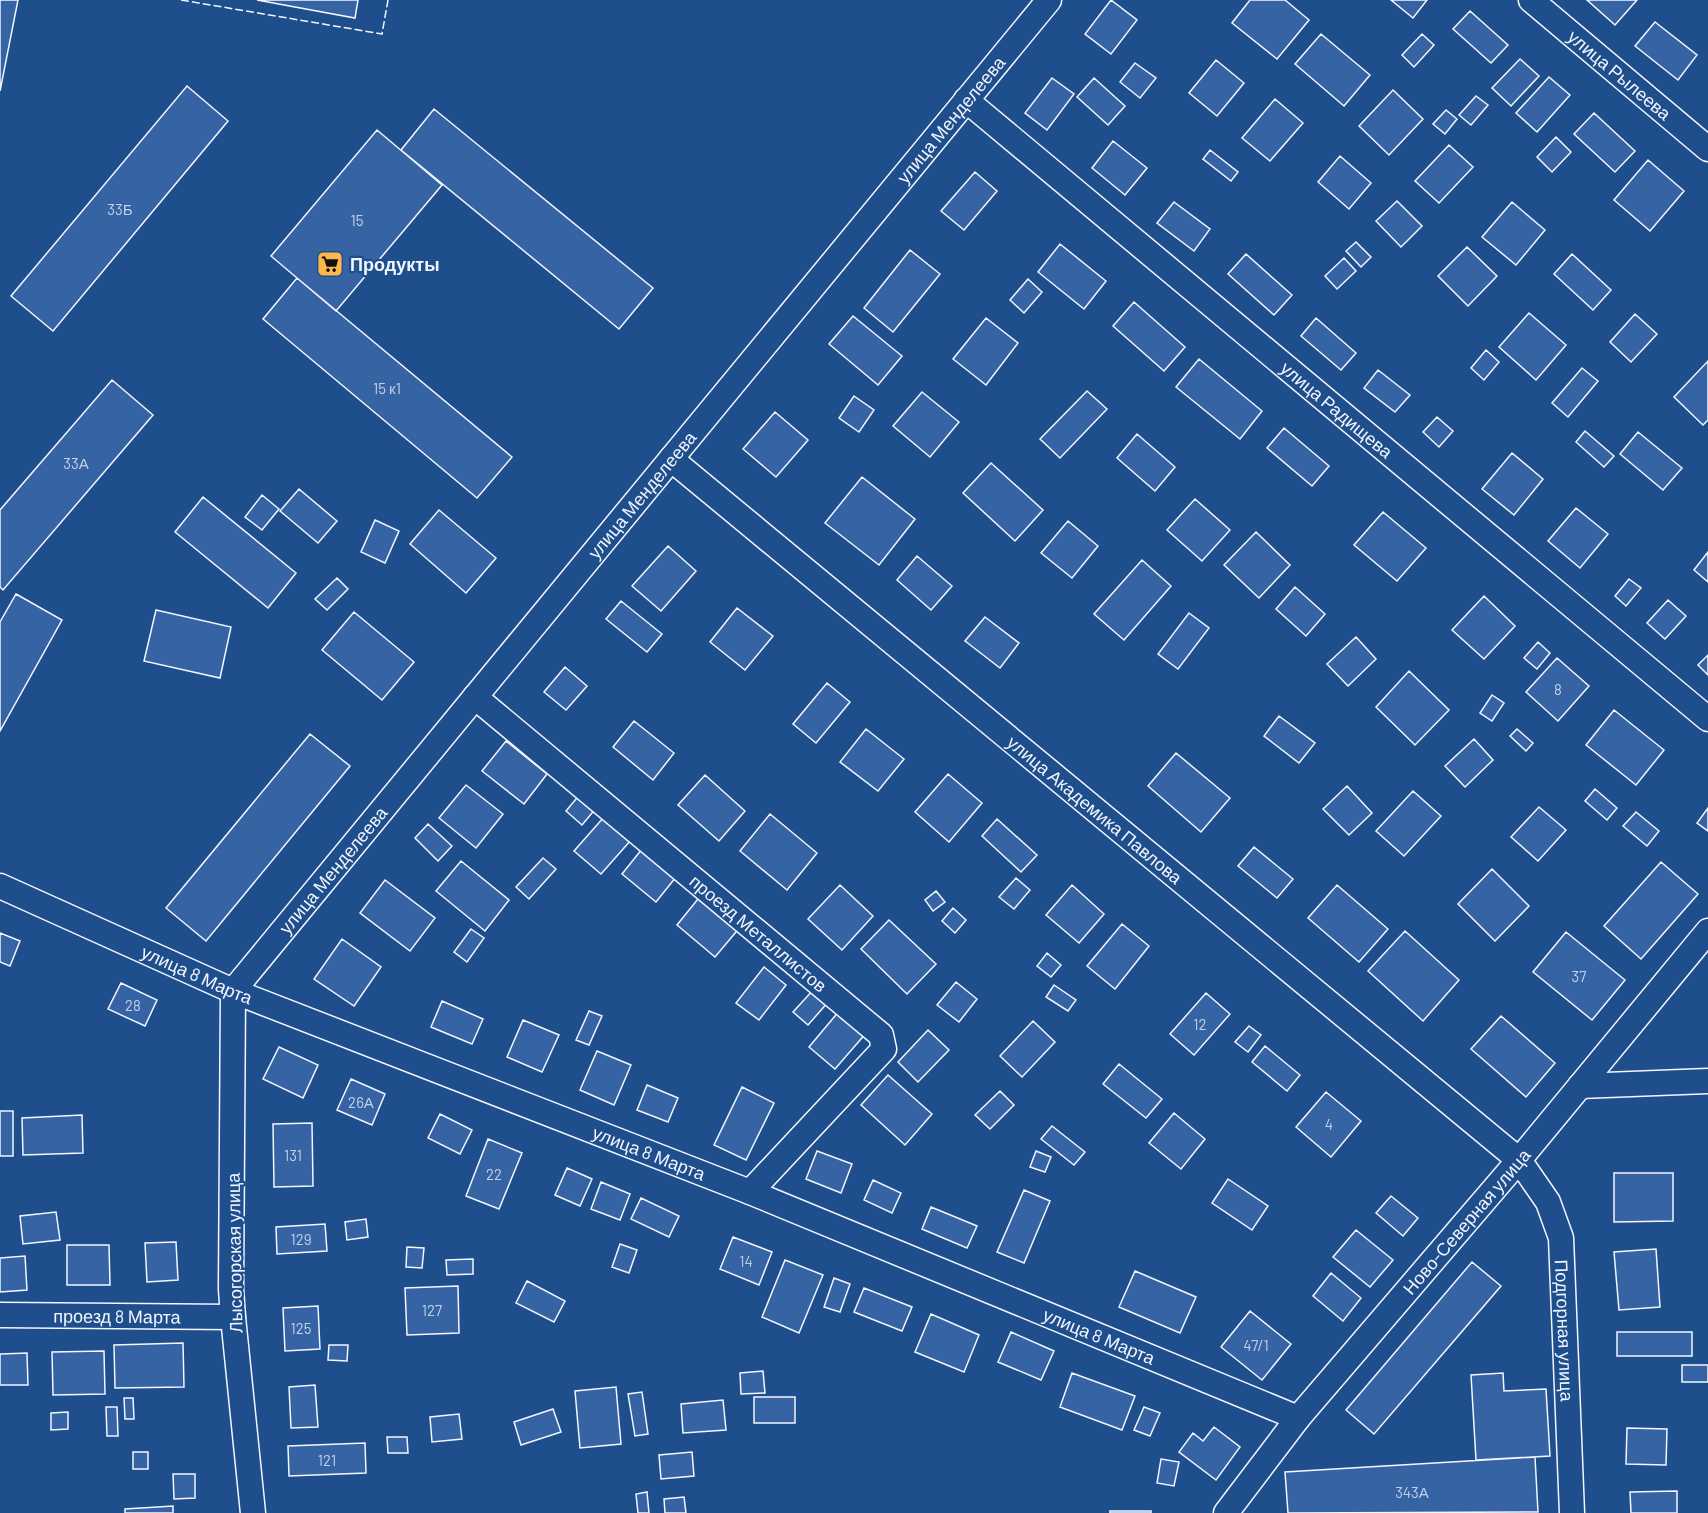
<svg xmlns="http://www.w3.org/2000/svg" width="1708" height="1513" font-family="Barlow,sans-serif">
  <rect width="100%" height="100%" fill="#1f4e8c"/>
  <path fill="#3563a3" stroke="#f2f6ff" stroke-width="1.5" d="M 0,0 L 18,0 L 0,91 Z
    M 257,0 L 358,0 L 355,18 Z
    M 1111,0 L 1137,20 L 1111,54 L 1085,34 Z
    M 1250,0 L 1285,0 L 1309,20 L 1277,59 L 1232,23 Z
    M 1391,0 L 1427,0 L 1413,18 Z
    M 1587,0 L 1637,0 L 1615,25 Z
    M 1470,11 L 1508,45 L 1491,63 L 1453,29 Z
    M 1655,22 L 1697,55 L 1678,80 L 1635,46 Z
    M 1321,34 L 1370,75 L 1344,106 L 1295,64 Z
    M 1422,34 L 1434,45 L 1414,67 L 1402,55 Z
    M 1520,59 L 1539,76 L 1511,106 L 1492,88 Z
    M 1216,60 L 1244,83 L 1217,116 L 1189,93 Z
    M 1135,63 L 1156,78 L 1140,98 L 1120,82 Z
    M 1549,77 L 1570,95 L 1537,132 L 1516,113 Z
    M 1052,78 L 1074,94 L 1047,130 L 1025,113 Z
    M 1094,78 L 1125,106 L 1108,125 L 1077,97 Z
    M 187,86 L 228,121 L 53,331 L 11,296 Z
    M 1393,90 L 1423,119 L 1389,155 L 1359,126 Z
    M 1476,96 L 1488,105 L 1471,125 L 1459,115 Z
    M 1275,99 L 1303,123 L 1270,161 L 1242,138 Z
    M 434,109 L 653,288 L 619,329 L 401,150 Z
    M 1446,110 L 1457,119 L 1445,134 L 1433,124 Z
    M 1594,113 L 1635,151 L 1615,172 L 1574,134 Z
    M 377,130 L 442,185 L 336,311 L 271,256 Z
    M 1556,137 L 1571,152 L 1552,172 L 1537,157 Z
    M 1113,141 L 1147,168 L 1125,195 L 1092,168 Z
    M 1449,145 L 1473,167 L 1439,203 L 1415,181 Z
    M 1210,150 L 1238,172 L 1231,181 L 1203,159 Z
    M 1340,156 L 1371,183 L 1349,209 L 1318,182 Z
    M 1648,160 L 1684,191 L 1650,231 L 1614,200 Z
    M 975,172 L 997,191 L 964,230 L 941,211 Z
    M 1397,201 L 1422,226 L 1401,247 L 1376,221 Z
    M 1174,202 L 1210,229 L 1194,251 L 1157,223 Z
    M 1512,202 L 1545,230 L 1516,265 L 1482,237 Z
    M 1356,242 L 1371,257 L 1361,267 L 1346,251 Z
    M 1060,244 L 1106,281 L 1084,309 L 1038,272 Z
    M 1467,247 L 1497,276 L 1468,306 L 1438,276 Z
    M 910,250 L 940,274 L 893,332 L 864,308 Z
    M 1246,254 L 1292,295 L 1274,315 L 1228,274 Z
    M 1572,254 L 1611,290 L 1593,310 L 1554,274 Z
    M 1344,258 L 1356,271 L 1337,289 L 1325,276 Z
    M 297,278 L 512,457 L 477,498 L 263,319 Z
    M 1028,279 L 1042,292 L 1024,313 L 1010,300 Z
    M 1134,302 L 1185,347 L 1164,371 L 1113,326 Z
    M 1529,313 L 1566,345 L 1536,380 L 1499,347 Z
    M 1635,314 L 1657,334 L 1631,362 L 1610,342 Z
    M 853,316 L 902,356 L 878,385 L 829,344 Z
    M 986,318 L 1018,343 L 986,385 L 953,359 Z
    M 1316,318 L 1356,353 L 1341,370 L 1301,336 Z
    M 1486,350 L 1499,362 L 1484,380 L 1471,368 Z
    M 1199,359 L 1262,411 L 1240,439 L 1176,387 Z
    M 1708,361 L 1708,420 L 1703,425 L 1674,397 Z
    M 1582,368 L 1598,381 L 1568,417 L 1552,403 Z
    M 1378,370 L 1410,395 L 1395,412 L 1364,388 Z
    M 112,380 L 153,415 L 3,590 L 0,587 L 0,510 Z
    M 1087,391 L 1107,409 L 1060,458 L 1040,439 Z
    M 922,392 L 959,422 L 930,457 L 893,426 Z
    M 854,396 L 874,410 L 859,432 L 839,418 Z
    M 775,412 L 808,440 L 776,477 L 743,449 Z
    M 1437,417 L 1453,431 L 1439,447 L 1423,432 Z
    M 1284,428 L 1329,466 L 1312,486 L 1267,448 Z
    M 1585,431 L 1614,456 L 1604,467 L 1576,442 Z
    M 1638,432 L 1682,468 L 1663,490 L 1620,454 Z
    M 1137,434 L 1175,467 L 1155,491 L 1117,458 Z
    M 1512,453 L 1543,479 L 1514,515 L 1482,489 Z
    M 991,463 L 1043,510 L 1015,541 L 963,493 Z
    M 862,477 L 915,519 L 879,565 L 825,523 Z
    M 299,489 L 337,521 L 318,543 L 280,511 Z
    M 262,495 L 279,509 L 262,530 L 245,517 Z
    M 203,497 L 296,573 L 268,608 L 175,532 Z
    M 1195,499 L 1230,530 L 1202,561 L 1167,530 Z
    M 1576,508 L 1608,534 L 1580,568 L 1548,541 Z
    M 439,510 L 496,558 L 466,593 L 410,544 Z
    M 1383,512 L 1426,548 L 1397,581 L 1354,545 Z
    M 375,520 L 399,531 L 385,563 L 361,552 Z
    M 1068,521 L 1098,546 L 1072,578 L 1041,553 Z
    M 1256,532 L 1290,565 L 1259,598 L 1224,565 Z
    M 668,546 L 696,571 L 661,611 L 632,586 Z
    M 1708,552 L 1708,582 L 1694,570 Z
    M 917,556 L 952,586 L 931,610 L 897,580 Z
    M 1142,560 L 1171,586 L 1124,640 L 1094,614 Z
    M 337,578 L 348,589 L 327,610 L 315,599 Z
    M 1629,579 L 1641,588 L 1626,606 L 1615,596 Z
    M 1295,587 L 1325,614 L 1306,636 L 1276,609 Z
    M 16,594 L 62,620 L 0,731 L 0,622 Z
    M 1484,596 L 1515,626 L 1484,659 L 1452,630 Z
    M 1668,600 L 1686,616 L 1665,639 L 1647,623 Z
    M 621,601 L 662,634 L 647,652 L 606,619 Z
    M 737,608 L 773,636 L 745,670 L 710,642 Z
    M 156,610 L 231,627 L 220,678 L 144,661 Z
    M 354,612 L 414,662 L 382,700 L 322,650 Z
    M 1189,613 L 1209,628 L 1178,669 L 1158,654 Z
    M 985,617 L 1019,643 L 1000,668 L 965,641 Z
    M 1356,637 L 1376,659 L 1348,686 L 1327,664 Z
    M 1538,642 L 1550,653 L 1537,669 L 1524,658 Z
    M 1708,655 L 1708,675 L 1698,665 Z
    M 1557,658 L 1589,686 L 1558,721 L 1526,692 Z
    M 565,667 L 587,686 L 566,710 L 544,692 Z
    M 1409,671 L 1449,710 L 1415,745 L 1376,707 Z
    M 827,683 L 850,702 L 816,743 L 793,724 Z
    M 1492,695 L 1504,703 L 1492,721 L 1480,713 Z
    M 1614,710 L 1664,750 L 1636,785 L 1586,745 Z
    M 1279,716 L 1315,743 L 1299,763 L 1264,736 Z
    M 634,721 L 674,753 L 653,780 L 613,747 Z
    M 866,729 L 904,759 L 878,791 L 840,762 Z
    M 1517,729 L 1533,743 L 1526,751 L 1510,736 Z
    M 310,734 L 350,766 L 206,941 L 166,908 Z
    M 1474,739 L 1493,760 L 1465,787 L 1445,766 Z
    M 506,741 L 547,774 L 524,804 L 482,771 Z
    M 1176,753 L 1230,798 L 1201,832 L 1148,786 Z
    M 948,774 L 982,803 L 949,842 L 915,812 Z
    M 705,775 L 745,811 L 719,841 L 678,805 Z
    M 466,785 L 503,814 L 476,848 L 439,818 Z
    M 1347,786 L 1372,813 L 1349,835 L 1323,809 Z
    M 1595,789 L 1617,808 L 1607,820 L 1585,801 Z
    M 1413,791 L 1441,816 L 1404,856 L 1376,831 Z
    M 581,793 L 597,807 L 582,825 L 566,811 Z
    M 1539,807 L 1566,830 L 1538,861 L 1511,837 Z
    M 1708,808 L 1708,831 L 1697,823 Z
    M 1636,812 L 1659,831 L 1647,846 L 1623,826 Z
    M 770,814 L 817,853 L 787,890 L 740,851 Z
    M 604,817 L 631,840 L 601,874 L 574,851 Z
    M 997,819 L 1037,855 L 1021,872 L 982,836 Z
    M 428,824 L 452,846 L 438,861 L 415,838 Z
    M 1254,847 L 1293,879 L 1277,898 L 1238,866 Z
    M 642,849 L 676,877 L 656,902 L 622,874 Z
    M 543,858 L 556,869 L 529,899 L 516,887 Z
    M 461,861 L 509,900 L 485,931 L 436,891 Z
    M 1661,862 L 1698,894 L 1641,959 L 1604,926 Z
    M 1492,869 L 1529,906 L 1495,941 L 1458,904 Z
    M 1016,878 L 1030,890 L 1014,909 L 999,897 Z
    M 385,880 L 435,918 L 410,951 L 360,913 Z
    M 840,885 L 873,916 L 842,950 L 808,919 Z
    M 1072,885 L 1104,914 L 1079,943 L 1046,915 Z
    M 1337,885 L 1388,929 L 1359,962 L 1308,918 Z
    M 936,891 L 945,902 L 933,911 L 925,900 Z
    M 702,894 L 741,926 L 715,957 L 677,925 Z
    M 953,908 L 966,920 L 955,933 L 942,921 Z
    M 889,920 L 936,964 L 907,994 L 861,949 Z
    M 1122,924 L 1149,946 L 1115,989 L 1087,966 Z
    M 471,929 L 484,938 L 467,962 L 454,952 Z
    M 1405,931 L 1459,980 L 1423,1021 L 1368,971 Z
    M 1566,932 L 1625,980 L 1592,1020 L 1533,972 Z
    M 0,933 L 20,941 L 10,966 L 0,962 Z
    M 342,939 L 381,967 L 354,1006 L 314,979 Z
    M 1047,953 L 1061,965 L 1051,977 L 1037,966 Z
    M 764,967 L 786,985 L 759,1020 L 736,1003 Z
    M 956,982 L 977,999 L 959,1022 L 937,1005 Z
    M 121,983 L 157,1000 L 145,1026 L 108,1009 Z
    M 1054,985 L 1076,1000 L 1068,1011 L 1046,997 Z
    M 815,988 L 829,1001 L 808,1025 L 793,1012 Z
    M 1206,993 L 1230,1014 L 1194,1055 L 1170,1034 Z
    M 442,1001 L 483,1019 L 472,1044 L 431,1027 Z
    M 840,1010 L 867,1032 L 835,1069 L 809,1047 Z
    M 589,1011 L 602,1016 L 589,1045 L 576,1040 Z
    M 1501,1016 L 1555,1063 L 1526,1097 L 1471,1049 Z
    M 523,1020 L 559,1035 L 542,1072 L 507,1057 Z
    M 1033,1021 L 1055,1042 L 1022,1077 L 1000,1056 Z
    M 1249,1026 L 1261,1035 L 1248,1052 L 1235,1042 Z
    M 928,1030 L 949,1050 L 918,1082 L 898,1062 Z
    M 1265,1046 L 1300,1075 L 1287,1091 L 1252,1062 Z
    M 279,1047 L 318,1065 L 303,1098 L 263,1079 Z
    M 597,1051 L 631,1065 L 614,1105 L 580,1090 Z
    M 1119,1064 L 1162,1099 L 1146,1118 L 1103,1084 Z
    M 888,1075 L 932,1114 L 905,1145 L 861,1105 Z
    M 351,1079 L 385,1094 L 372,1125 L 337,1110 Z
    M 647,1085 L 678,1098 L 668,1122 L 637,1110 Z
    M 742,1087 L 774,1103 L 746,1160 L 714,1145 Z
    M 1000,1091 L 1014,1105 L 990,1129 L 975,1115 Z
    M 1326,1092 L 1361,1121 L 1331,1157 L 1296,1127 Z
    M 0,1111 L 13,1111 L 13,1156 L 0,1156 Z
    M 1174,1113 L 1205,1139 L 1181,1169 L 1149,1143 Z
    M 440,1114 L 472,1130 L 460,1154 L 428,1138 Z
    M 82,1115 L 83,1153 L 23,1155 L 22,1118 Z
    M 312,1123 L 313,1186 L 274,1187 L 273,1124 Z
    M 1052,1126 L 1085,1152 L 1074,1165 L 1041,1139 Z
    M 488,1139 L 522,1153 L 499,1209 L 466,1196 Z
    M 817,1151 L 852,1164 L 841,1193 L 806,1179 Z
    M 1036,1151 L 1051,1157 L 1045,1172 L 1030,1167 Z
    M 567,1168 L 592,1179 L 580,1206 L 555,1195 Z
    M 1614,1173 L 1673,1173 L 1673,1221 L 1614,1222 Z
    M 1228,1179 L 1268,1206 L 1252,1230 L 1212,1203 Z
    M 873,1180 L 901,1193 L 892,1213 L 864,1200 Z
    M 601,1182 L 630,1194 L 620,1220 L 591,1209 Z
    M 1024,1190 L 1050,1201 L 1024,1263 L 997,1252 Z
    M 1391,1196 L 1418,1218 L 1403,1236 L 1376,1213 Z
    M 641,1198 L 679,1216 L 669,1237 L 631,1219 Z
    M 931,1207 L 977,1226 L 967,1248 L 922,1229 Z
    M 56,1212 L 60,1240 L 23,1244 L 20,1216 Z
    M 366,1219 L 368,1237 L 347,1240 L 345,1222 Z
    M 325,1224 L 327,1251 L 277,1254 L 276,1227 Z
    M 1356,1230 L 1393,1260 L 1370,1287 L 1333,1257 Z
    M 733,1237 L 772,1252 L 759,1285 L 720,1269 Z
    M 176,1242 L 178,1280 L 147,1282 L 145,1243 Z
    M 620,1244 L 637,1250 L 629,1273 L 612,1267 Z
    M 67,1245 L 109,1245 L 110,1285 L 67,1285 Z
    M 407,1247 L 424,1248 L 422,1268 L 406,1267 Z
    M 1656,1249 L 1660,1307 L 1619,1310 L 1614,1252 Z
    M 25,1256 L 27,1290 L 0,1292 L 0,1258 Z
    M 473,1259 L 473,1274 L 447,1275 L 446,1260 Z
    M 785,1260 L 823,1275 L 799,1333 L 762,1317 Z
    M 1472,1262 L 1501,1286 L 1374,1434 L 1346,1410 Z
    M 1135,1271 L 1196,1297 L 1180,1333 L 1119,1307 Z
    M 1331,1273 L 1361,1298 L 1343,1321 L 1313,1296 Z
    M 834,1278 L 850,1284 L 840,1312 L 824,1307 Z
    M 527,1281 L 565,1301 L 554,1322 L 516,1303 Z
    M 458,1286 L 459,1333 L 407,1335 L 405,1288 Z
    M 864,1288 L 912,1307 L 902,1331 L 854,1312 Z
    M 318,1306 L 320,1349 L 285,1351 L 283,1308 Z
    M 1250,1311 L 1291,1344 L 1262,1380 L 1221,1347 Z
    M 931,1314 L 979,1335 L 964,1372 L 915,1352 Z
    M 1011,1332 L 1054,1351 L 1041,1380 L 998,1362 Z
    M 1617,1332 L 1692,1332 L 1692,1356 L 1617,1356 Z
    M 183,1343 L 184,1387 L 115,1388 L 114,1345 Z
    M 329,1345 L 348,1345 L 347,1361 L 328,1360 Z
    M 104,1351 L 105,1394 L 53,1395 L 52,1352 Z
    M 27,1353 L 28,1385 L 0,1385 L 0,1354 Z
    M 1682,1365 L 1708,1365 L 1708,1382 L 1682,1382 Z
    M 763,1371 L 765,1393 L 741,1394 L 740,1373 Z
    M 1072,1373 L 1135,1396 L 1122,1430 L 1060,1407 Z
    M 1503,1373 L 1504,1391 L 1546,1389 L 1550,1456 L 1476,1460 L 1471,1375 Z
    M 315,1385 L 318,1427 L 291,1428 L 289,1387 Z
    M 616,1387 L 621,1444 L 580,1448 L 575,1391 Z
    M 642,1392 L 648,1434 L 635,1436 L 628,1394 Z
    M 754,1397 L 795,1397 L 795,1423 L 754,1423 Z
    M 124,1398 L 133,1398 L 134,1419 L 125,1419 Z
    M 723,1400 L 726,1430 L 683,1433 L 681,1404 Z
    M 106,1407 L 117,1407 L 118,1436 L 107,1436 Z
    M 1144,1407 L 1160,1413 L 1150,1436 L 1134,1430 Z
    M 553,1409 L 561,1432 L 521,1445 L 514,1422 Z
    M 68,1412 L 68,1429 L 51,1430 L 51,1413 Z
    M 459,1414 L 462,1439 L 432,1442 L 430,1417 Z
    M 1214,1427 L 1240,1447 L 1216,1480 L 1179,1452 L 1193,1433 L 1203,1441 Z
    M 1627,1428 L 1667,1429 L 1666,1465 L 1626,1464 Z
    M 387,1437 L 407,1437 L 408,1453 L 388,1453 Z
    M 365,1443 L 366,1473 L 289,1476 L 288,1446 Z
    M 133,1452 L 148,1452 L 148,1469 L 133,1469 Z
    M 692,1452 L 694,1476 L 661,1479 L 659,1455 Z
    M 1535,1457 L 1538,1512 L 1288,1513 L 1285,1472 Z
    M 1161,1459 L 1179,1462 L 1174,1486 L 1157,1483 Z
    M 173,1474 L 195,1474 L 195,1498 L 174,1499 Z
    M 1677,1491 L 1677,1513 L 1631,1513 L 1630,1492 Z
    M 647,1492 L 649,1513 L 638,1513 L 636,1494 Z
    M 684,1497 L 686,1513 L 665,1513 L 664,1499 Z
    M 173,1506 L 173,1513 L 125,1513 L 125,1509 Z
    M 1110,1511 L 1151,1511 L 1151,1513 L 1110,1513 Z"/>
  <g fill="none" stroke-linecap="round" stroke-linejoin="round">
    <defs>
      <g id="street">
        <path id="s1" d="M 1531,0 L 1708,149"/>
        <path id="s2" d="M 966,100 L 1708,719"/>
        <path id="s3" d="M 671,459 L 1519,1160 L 1548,1202 L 1561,1238 L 1572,1513"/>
        <path id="s4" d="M 475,697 L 881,1035 L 884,1049 L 750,1192"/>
        <path id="s5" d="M 0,886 L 233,991 L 750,1192 L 1298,1418"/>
        <path d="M 1580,1086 L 1708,1081"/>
        <path id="s6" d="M 0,1315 L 233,1317"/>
        <path id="s7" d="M 253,1513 L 233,1317 L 231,1289 L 233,991 L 1049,0"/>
        <path id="s8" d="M 1226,1513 L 1298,1418 L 1519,1160 L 1708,931"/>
      </g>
    </defs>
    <use href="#street" stroke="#f2f6ff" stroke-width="27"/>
    <use href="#street" stroke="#1f4e8c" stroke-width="24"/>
    <path stroke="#f2f6ff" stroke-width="1.5" stroke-dasharray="8 3" stroke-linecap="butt" d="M 181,0 L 382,34 L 388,0"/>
  </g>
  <defs>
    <symbol id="supermarket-square" viewBox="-11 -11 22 22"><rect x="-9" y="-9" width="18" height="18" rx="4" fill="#ffb74d" stroke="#1f4e8c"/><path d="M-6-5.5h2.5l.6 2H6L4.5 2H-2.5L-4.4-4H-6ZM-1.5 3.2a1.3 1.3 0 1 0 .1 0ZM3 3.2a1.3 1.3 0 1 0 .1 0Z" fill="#111"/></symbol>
  </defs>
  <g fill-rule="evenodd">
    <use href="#supermarket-square" x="315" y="249" width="30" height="30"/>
  </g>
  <g text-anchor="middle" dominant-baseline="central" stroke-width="4.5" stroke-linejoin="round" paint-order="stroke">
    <g font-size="15" fill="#c3d1e8">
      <text x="120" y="209">33Б</text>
      <text x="357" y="220">15</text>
      <text x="387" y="388">15 к1</text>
      <text x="76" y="463">33А</text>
      <text x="1558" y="689">8</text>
      <text x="1579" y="976">37</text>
      <text x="133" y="1005">28</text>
      <text x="1200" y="1024">12</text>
      <text x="361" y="1102">26А</text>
      <text x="1329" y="1124">4</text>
      <text x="293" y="1155">131</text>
      <text x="494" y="1174">22</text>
      <text x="301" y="1239">129</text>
      <text x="746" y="1261">14</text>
      <text x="432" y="1310">127</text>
      <text x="301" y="1328">125</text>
      <text x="1256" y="1345">47/1</text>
      <text x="327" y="1460">121</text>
      <text x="1412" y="1492">343А</text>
    </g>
    <g font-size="18" fill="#f2f6ff" stroke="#1f4e8c">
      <text stroke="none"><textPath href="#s1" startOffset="116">улица Рылеева</textPath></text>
      <text stroke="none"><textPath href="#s7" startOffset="1652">улица Менделеева</textPath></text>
      <text stroke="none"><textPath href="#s2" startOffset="483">улица Радищева</textPath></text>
      <text stroke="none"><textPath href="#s7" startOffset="1166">улица Менделеева</textPath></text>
      <text stroke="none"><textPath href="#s3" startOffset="550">улица Академика Павлова</textPath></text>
      <text stroke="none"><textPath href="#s7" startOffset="680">улица Менделеева</textPath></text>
      <text stroke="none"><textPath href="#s4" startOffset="369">проезд Металлистов</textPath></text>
      <text stroke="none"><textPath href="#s5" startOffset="216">улица 8 Марта</textPath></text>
      <text stroke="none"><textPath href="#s5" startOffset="702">улица 8 Марта</textPath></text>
      <text stroke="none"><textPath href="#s8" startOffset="378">Ново-Северная улица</textPath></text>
      <text transform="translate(234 1253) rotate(-91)">Лысогорская улица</text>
      <text stroke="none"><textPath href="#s6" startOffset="117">проезд 8 Марта</textPath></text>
      <text stroke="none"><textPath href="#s3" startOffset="1282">Подгорная улица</textPath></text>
      <text stroke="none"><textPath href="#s5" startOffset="1188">улица 8 Марта</textPath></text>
    </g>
    <g font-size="18" font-weight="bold" fill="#f2f6ff" stroke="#1f4e8c" text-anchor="start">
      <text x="350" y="264">Продукты</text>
    </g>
  </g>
</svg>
